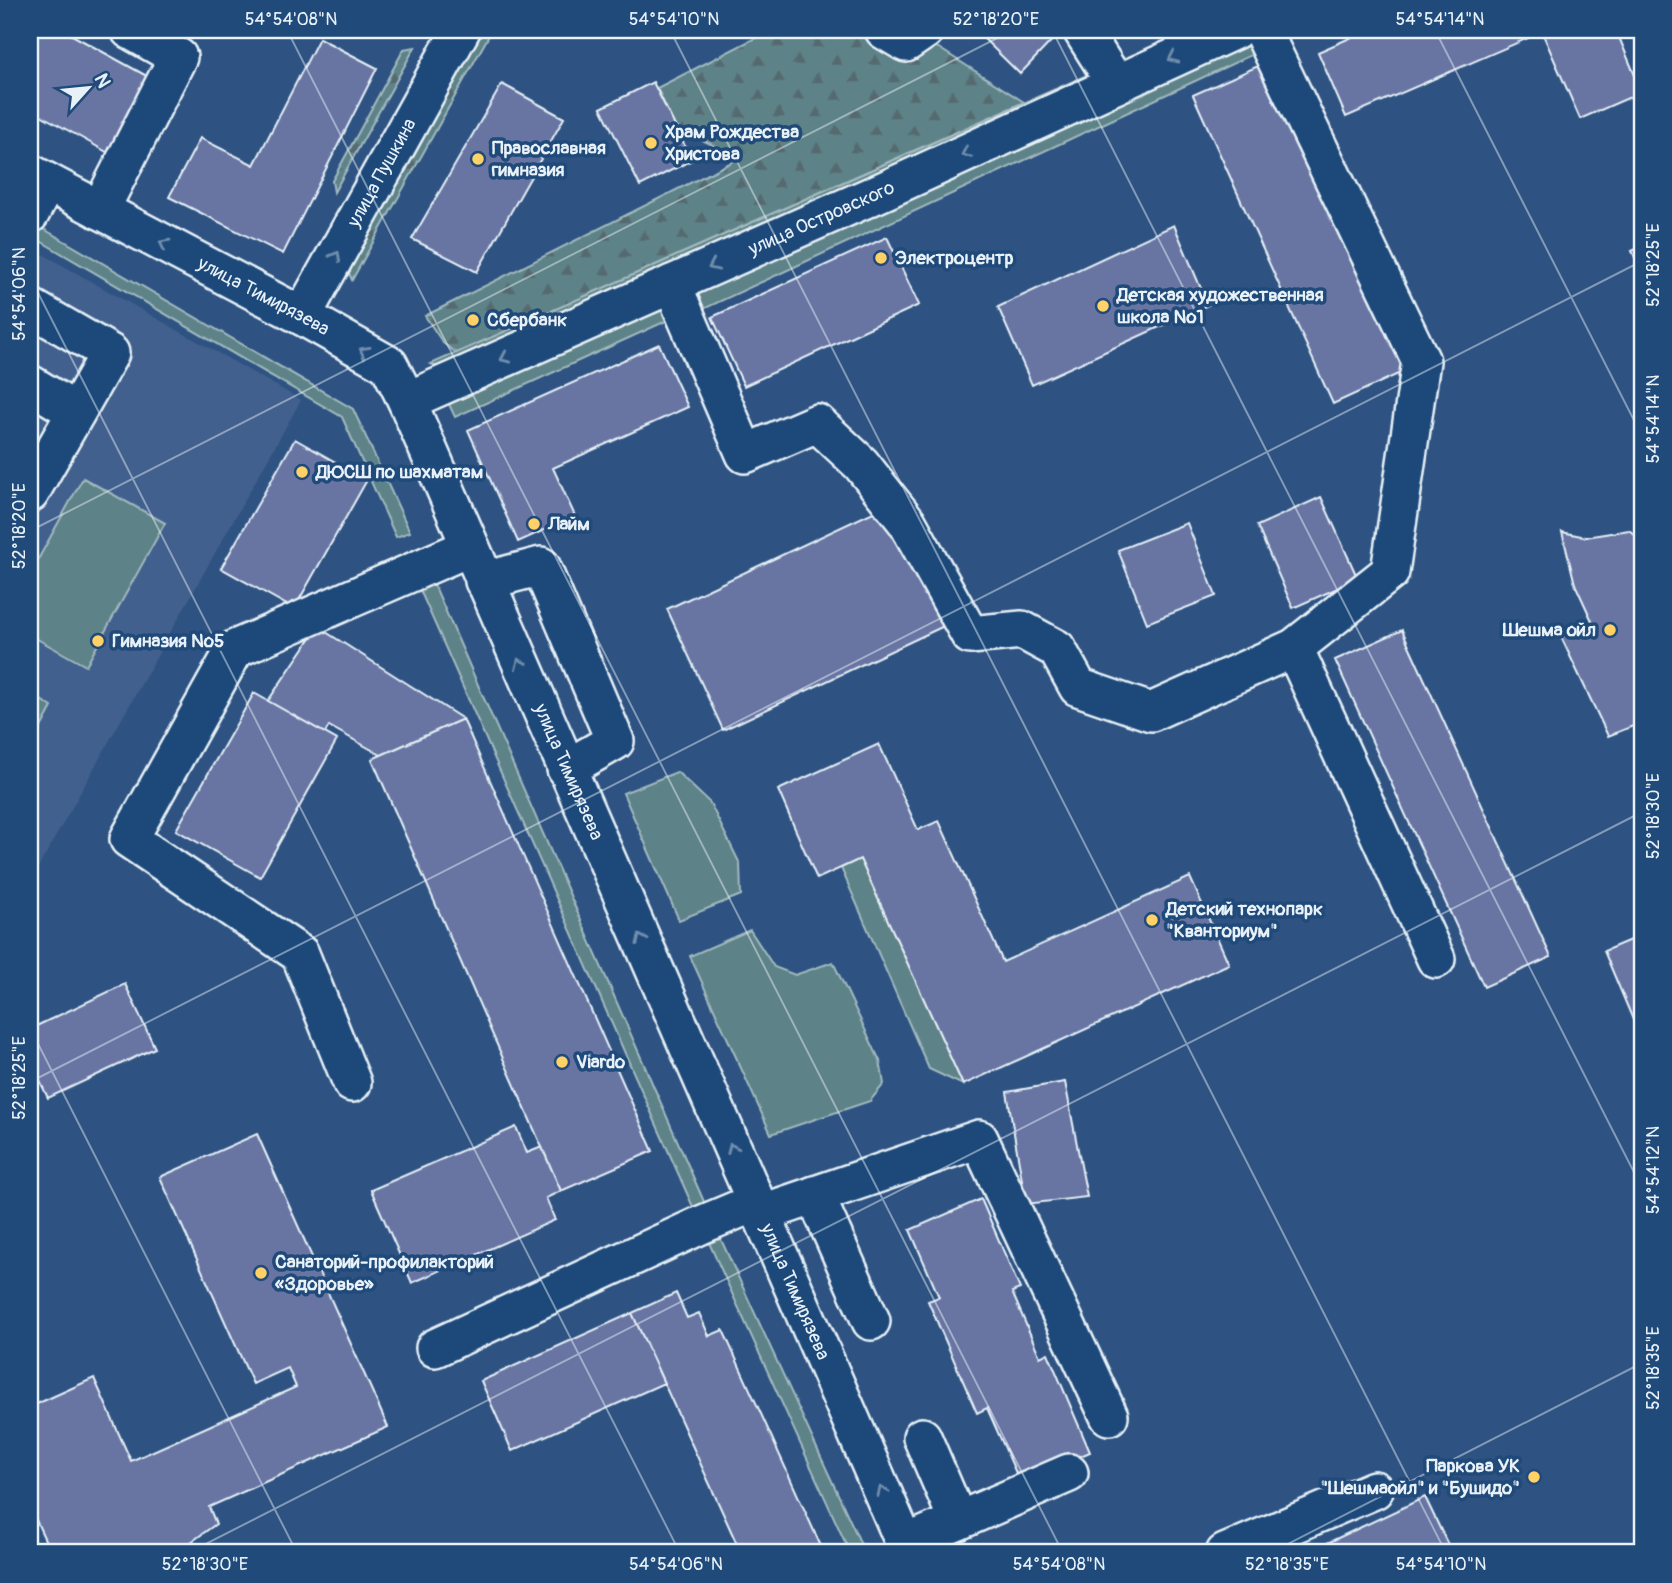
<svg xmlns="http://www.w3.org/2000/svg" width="1672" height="1583" font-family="Pangolin,sans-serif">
  <defs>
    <pattern id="forest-firs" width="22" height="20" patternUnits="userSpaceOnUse" patternTransform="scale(1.75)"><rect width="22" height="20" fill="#5d8287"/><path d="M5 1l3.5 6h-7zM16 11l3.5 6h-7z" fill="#546b6f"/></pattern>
  </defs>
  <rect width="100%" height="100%" fill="#2e5382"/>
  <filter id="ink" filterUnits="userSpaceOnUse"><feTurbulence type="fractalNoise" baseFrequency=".0143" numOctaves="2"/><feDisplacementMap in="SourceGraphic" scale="14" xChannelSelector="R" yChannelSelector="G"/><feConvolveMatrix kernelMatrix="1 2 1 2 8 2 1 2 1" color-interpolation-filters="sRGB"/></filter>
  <g filter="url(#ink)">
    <path fill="#42608e" d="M 30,247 L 301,400 L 30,882 Z"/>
    <path fill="#5d8287" stroke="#a2bac0" stroke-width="2" d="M 1255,33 L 1262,50 L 697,312 L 688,291 Z
      M 1105,67 L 1116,84 L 450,373 L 431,364 Z
      M 30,221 L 353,409 L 410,532 L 396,537 L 342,417 L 30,235 Z
      M 667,300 L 675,317 L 455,417 L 446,398 Z
      M 83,478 L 165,523 L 86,666 L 30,635 L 30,574 Z
      M 426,566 L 712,1220 L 865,1553 L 850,1553 L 701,1225 L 412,572 Z
      M 30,693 L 52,707 L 30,748 Z
      M 677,772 L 710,803 L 740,864 L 741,895 L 679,920 L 623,793 Z
      M 860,859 L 963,1085 L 929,1069 L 841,868 Z
      M 750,930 L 774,967 L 795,975 L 833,962 L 880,1061 L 884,1084 L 870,1101 L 771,1134 L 690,956 Z"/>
    <path fill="url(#forest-firs)" stroke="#a2bac0" stroke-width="2" d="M 472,30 L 492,30 L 352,280 L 344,262 Z
      M 771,30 L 856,30 L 913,55 L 937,47 L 1024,102 L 456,353 L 443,343 L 425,316 L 740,158 L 675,127 L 657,88 Z
      M 415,47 L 334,192 L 332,181 L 404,49 Z"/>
    <path fill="#6875a3" stroke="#e8f1f8" stroke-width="2" d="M 30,30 L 63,30 L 154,80 L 112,155 L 30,109 Z
      M 975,30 L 1058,30 L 1060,32 L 1020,74 Z
      M 1368,30 L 1616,30 L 1642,92 L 1580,119 L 1542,32 L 1346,117 L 1318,52 Z
      M 319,38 L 377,68 L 283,254 L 169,197 L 200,138 L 254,165 Z
      M 1267,62 L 1407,370 L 1333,404 L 1193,95 Z
      M 653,82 L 692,160 L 640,186 L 601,108 Z
      M 502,84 L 564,118 L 477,272 L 412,239 Z
      M 1174,225 L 1208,305 L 1032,385 L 998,307 Z
      M 887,237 L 919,305 L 744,386 L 712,317 Z
      M 1642,246 L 1642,272 L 1632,251 Z
      M 659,344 L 688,407 L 553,468 L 575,516 L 518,542 L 468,430 Z
      M 295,439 L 367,480 L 294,609 L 221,568 Z
      M 1321,497 L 1358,579 L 1293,608 L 1257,526 Z
      M 888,505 L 944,626 L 723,730 L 667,609 Z
      M 1187,523 L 1216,596 L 1147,623 L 1118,550 Z
      M 1629,530 L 1642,541 L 1642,734 L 1638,724 L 1608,736 L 1561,637 L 1593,623 L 1575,584 L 1562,532 L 1586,537 Z
      M 318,627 L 463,719 L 381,755 L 329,726 L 325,733 L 268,701 Z
      M 1402,630 L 1551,957 L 1484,987 L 1335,660 Z
      M 254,693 L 337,740 L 260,877 L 176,830 Z
      M 463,719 L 653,1151 L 561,1191 L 372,759 Z
      M 879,744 L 918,830 L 939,821 L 1003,962 L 1190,877 L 1229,964 L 963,1085 L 860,859 L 817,879 L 778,790 Z
      M 1642,935 L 1642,1041 L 1604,951 Z
      M 125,984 L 155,1048 L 48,1098 L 38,1077 L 30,1081 L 30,1029 Z
      M 1065,1082 L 1087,1197 L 1026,1204 L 1007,1092 Z
      M 516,1127 L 527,1153 L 542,1147 L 561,1191 L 546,1198 L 555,1220 L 412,1283 L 371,1190 Z
      M 257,1134 L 388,1427 L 209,1507 L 216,1524 L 176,1553 L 51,1553 L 30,1507 L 30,1407 L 94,1378 L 131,1461 L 296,1387 L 288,1368 L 253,1384 L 160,1177 Z
      M 981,1199 L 1020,1289 L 1012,1292 L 1040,1357 L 1048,1353 L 1090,1452 L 1020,1482 L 987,1408 L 977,1413 L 928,1301 L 939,1297 L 910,1230 Z
      M 676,1293 L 687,1318 L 699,1313 L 709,1336 L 723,1330 L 824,1553 L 741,1553 L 632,1313 Z
      M 632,1313 L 664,1383 L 512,1451 L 481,1381 Z
      M 1425,1497 L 1449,1547 L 1436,1553 L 1306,1553 Z"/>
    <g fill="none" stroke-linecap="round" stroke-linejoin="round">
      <defs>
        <g id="minor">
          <path d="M 884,30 L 906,43 L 925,30"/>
          <path d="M 1082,30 L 1116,84"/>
          <path id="s1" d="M 30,173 L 302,316 L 389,365 L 407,401 L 909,1553"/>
          <path d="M 100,210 L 178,57 L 130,30"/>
          <path d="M 30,214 L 47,182"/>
          <path d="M 672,284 L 745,454 L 817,423 L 861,464 L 907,522 L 970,635 L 1022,630 L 1057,649 L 1078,687 L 1151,712 L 1294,648 L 1390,572 L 1421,361 L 1262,30"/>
          <path d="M 30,307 L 110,353 L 30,493"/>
          <path id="s2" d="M 302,316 L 461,30"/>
          <path d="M 30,384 L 76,412"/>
          <path id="s3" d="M 407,401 L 883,191 L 1235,30"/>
          <path d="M 484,581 L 541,566 L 615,741 L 566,769"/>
          <path d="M 1294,648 L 1436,959"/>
          <path d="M 352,1083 L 300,954 L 129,839 L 235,649 L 470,547"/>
          <path d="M 815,1195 L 871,1321"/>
          <path d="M 760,1214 L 979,1139 L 1109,1416"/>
          <path d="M 435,1348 L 701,1225 L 756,1202"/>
          <path d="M 922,1437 L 958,1521"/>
          <path d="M 905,1544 L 1069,1473"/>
          <path d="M 1225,1553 L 1374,1490"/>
        </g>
      </defs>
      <use href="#minor" stroke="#e8f1f8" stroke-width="42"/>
      <use href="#minor" stroke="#1f4a7a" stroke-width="37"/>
    </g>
    <defs><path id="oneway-chevron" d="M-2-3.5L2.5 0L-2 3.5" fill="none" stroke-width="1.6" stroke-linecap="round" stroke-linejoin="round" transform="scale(1.75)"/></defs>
    <g stroke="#6f8dac">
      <use href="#oneway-chevron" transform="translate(1173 58) rotate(155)"/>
      <use href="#oneway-chevron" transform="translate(966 153) rotate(155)"/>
      <use href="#oneway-chevron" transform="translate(164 244) rotate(-152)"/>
      <use href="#oneway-chevron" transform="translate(336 256) rotate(-61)"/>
      <use href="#oneway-chevron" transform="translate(713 266) rotate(156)"/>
      <use href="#oneway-chevron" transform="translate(364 351) rotate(-150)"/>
      <use href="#oneway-chevron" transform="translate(505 358) rotate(156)"/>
      <use href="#oneway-chevron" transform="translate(520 663) rotate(-114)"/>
      <use href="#oneway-chevron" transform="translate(641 939) rotate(-114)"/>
      <use href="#oneway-chevron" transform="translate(732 1148) rotate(-114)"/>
      <use href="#oneway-chevron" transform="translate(882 1491) rotate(-114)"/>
    </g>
  </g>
  <path fill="none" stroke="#e8f1f8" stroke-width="2" stroke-opacity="0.45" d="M 287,30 L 1063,1553M 670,30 L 1446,1553M 1052,30 L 1642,1188M 1435,30 L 1642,436M 30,277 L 680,1553M 30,531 L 1013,30M 30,1028 L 297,1553M 30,1082 L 1642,261M 188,1553 L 1642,812M 1270,1553 L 1642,1363"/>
  <g fill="#ffd166" stroke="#1f4a7a" stroke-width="2.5">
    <circle cx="651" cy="143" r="7"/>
    <circle cx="478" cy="159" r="7"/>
    <circle cx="881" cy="258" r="7"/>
    <circle cx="1103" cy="306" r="7"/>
    <circle cx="473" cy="320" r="7"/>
    <circle cx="302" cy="472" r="7"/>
    <circle cx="534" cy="524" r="7"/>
    <circle cx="1610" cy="630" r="7"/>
    <circle cx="98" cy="641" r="7"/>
    <circle cx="1152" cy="920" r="7"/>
    <circle cx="562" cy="1062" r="7"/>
    <circle cx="261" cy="1273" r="7"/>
    <circle cx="1534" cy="1477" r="7"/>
  </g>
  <g text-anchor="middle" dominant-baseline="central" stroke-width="7" stroke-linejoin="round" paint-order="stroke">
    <g font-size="19" font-weight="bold" fill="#e8f1f8" stroke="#1f4a7a" text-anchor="start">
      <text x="665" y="132">Храм Рождества<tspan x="665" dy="22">Христова</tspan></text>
      <text x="492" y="148">Православная<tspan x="492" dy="22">гимназия</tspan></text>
      <text x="895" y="258">Электроцентр</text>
      <text x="1117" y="295">Детская художественная<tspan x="1117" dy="22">школа №1</tspan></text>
      <text x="487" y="320">Сбербанк</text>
      <text x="316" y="472">ДЮСШ по шахматам</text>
      <text x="548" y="524">Лайм</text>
      <text x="1596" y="630" text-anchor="end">Шешма ойл</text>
      <text x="112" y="641">Гимназия №5</text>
      <text x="1166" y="909">Детский технопарк<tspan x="1166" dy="22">"Кванториум"</tspan></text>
      <text x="576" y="1062">Viardo</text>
      <text x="275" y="1262">Санаторий-профилакторий<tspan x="275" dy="22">«Здоровье»</tspan></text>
      <text x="1520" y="1466" text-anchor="end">Паркова УК<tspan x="1520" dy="22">"Шешмаойл" и "Бушидо"</tspan></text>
    </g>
    <g font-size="19" fill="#e8f1f8" stroke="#1f4a7a">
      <text stroke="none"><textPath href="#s2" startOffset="164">улица Пушкина</textPath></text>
      <text stroke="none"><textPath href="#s3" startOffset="453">улица Островского</textPath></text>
      <text stroke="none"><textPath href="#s1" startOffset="264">улица Тимирязева</textPath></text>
      <text stroke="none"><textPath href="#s1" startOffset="852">улица Тимирязева</textPath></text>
      <text stroke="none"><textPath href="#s1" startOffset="1419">улица Тимирязева</textPath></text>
    </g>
  </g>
  <rect width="1672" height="1583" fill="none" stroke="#1f4a7a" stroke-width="77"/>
  <g transform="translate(88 88) rotate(63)" stroke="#1f4a7a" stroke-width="5" paint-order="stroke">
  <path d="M0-5L12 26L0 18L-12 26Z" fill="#e8f1f8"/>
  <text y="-10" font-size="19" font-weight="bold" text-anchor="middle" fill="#e8f1f8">N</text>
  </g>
  <rect x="38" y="38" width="1596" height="1506" fill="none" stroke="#e8f1f8" stroke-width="2.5"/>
  <g font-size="18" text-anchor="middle" fill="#e8f1f8">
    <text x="291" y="25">54°54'08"N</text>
    <text x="674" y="25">54°54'10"N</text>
    <text x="996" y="25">52°18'20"E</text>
    <text x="1440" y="25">54°54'14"N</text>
    <text transform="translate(1653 265) rotate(-90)" y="6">52°18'25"E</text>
    <text transform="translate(19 294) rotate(-90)" y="6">54°54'06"N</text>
    <text transform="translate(1653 419) rotate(-90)" y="6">54°54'14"N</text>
    <text transform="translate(19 526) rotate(-90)" y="6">52°18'20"E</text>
    <text transform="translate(1653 816) rotate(-90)" y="6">52°18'30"E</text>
    <text transform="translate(19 1078) rotate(-90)" y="6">52°18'25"E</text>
    <text transform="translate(1653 1170) rotate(-90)" y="6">54°54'12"N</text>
    <text transform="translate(1653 1368) rotate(-90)" y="6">52°18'35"E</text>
    <text x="205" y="1570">52°18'30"E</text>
    <text x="676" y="1570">54°54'06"N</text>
    <text x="1059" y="1570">54°54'08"N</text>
    <text x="1287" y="1570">52°18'35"E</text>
    <text x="1441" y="1570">54°54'10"N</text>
  </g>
</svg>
